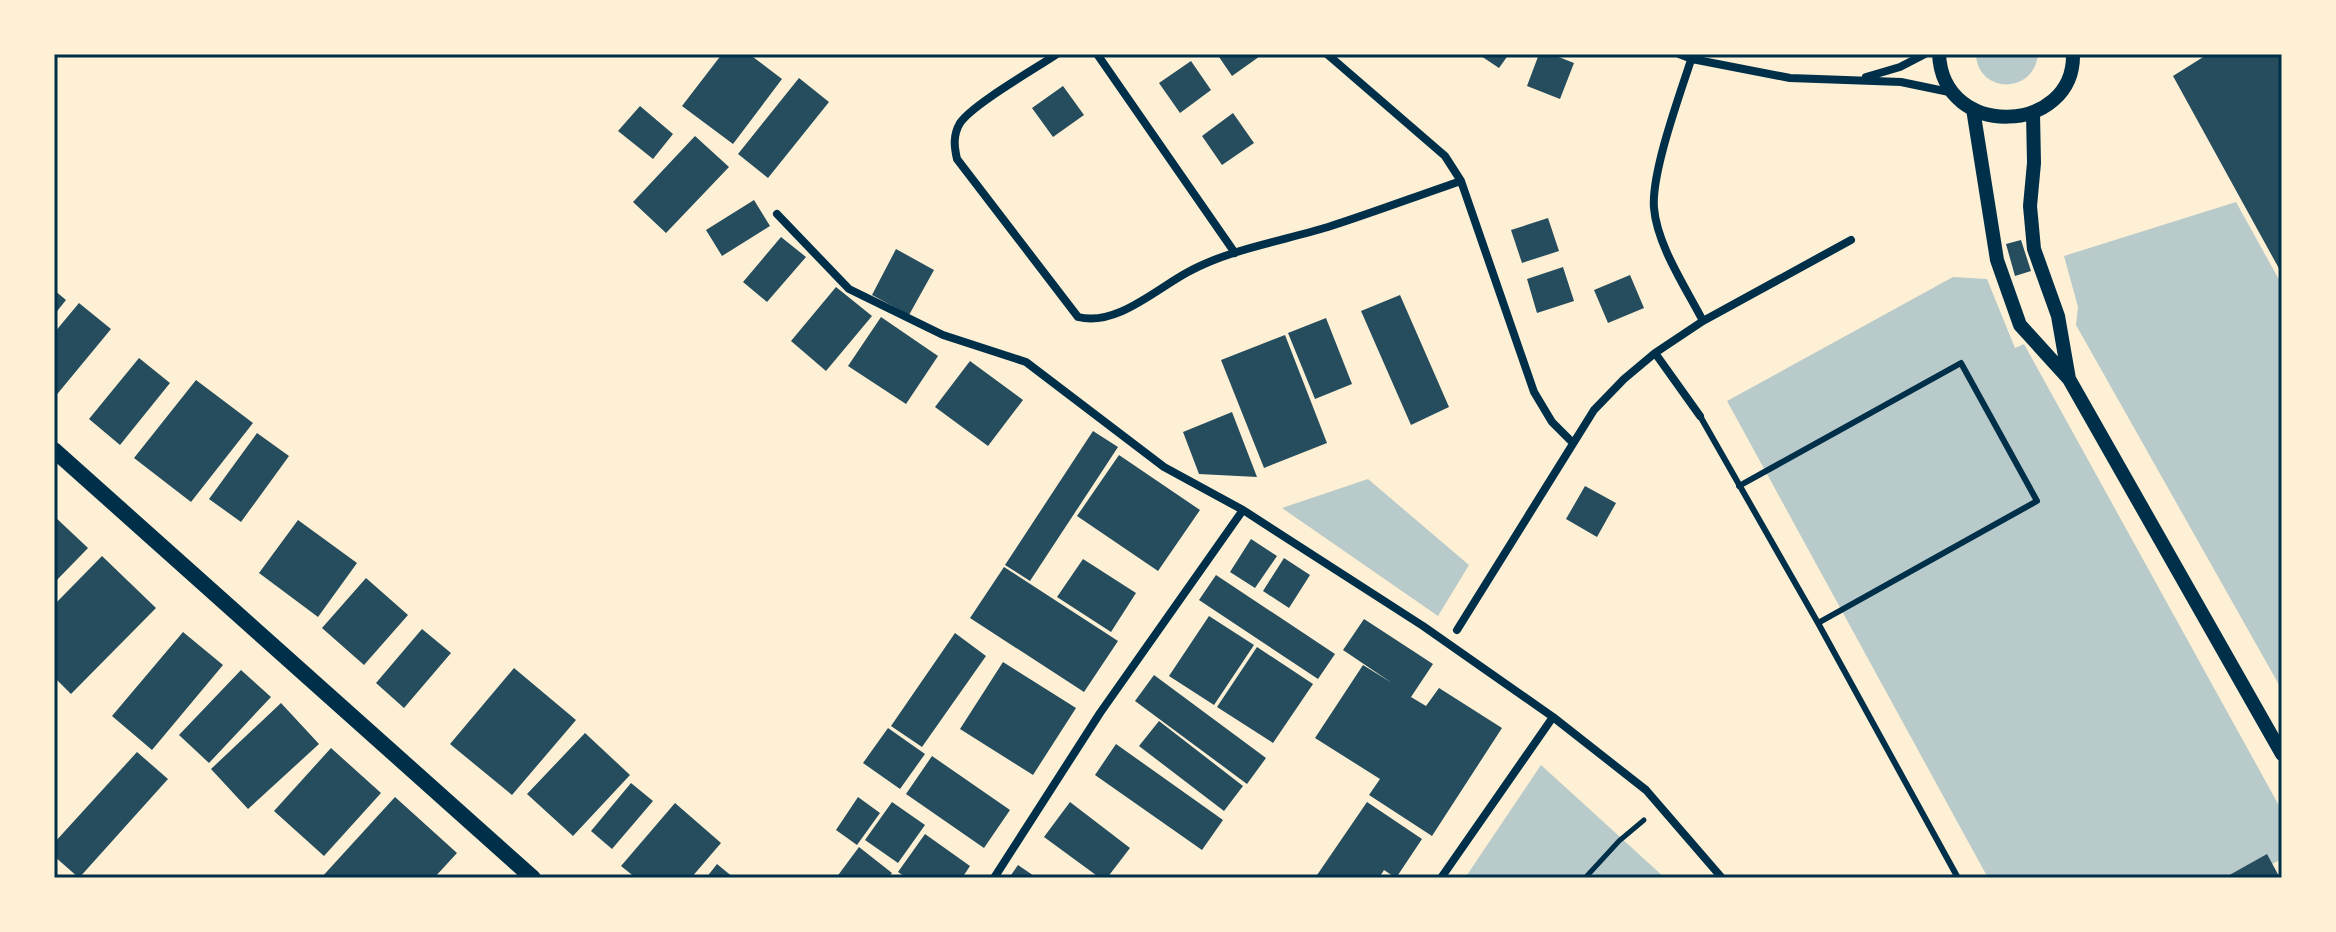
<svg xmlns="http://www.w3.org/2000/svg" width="2336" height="932" font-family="Commissioner,sans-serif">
  <rect width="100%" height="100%" fill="#fdf0d5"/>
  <path fill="#b9caca" d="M 1976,54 L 2038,54 C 2034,96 1977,93 1976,54 Z
    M 2236,202 L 2282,285 L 2282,690 L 2076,325 L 2078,307 L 2064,256 Z
    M 1953,277 L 1987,279 L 2015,348 L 2024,344 L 2282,811 L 2282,859 L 2272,864 L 2266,855 L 2224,878 L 1988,878 L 1727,401 Z
    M 1368,479 L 1469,565 L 1438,616 L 1282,508 Z
    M 1541,765 L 1665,878 L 1465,878 Z"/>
  <path fill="#264d5e" d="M 722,54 L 749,54 L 782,79 L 733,144 L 682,106 Z
    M 1217,54 L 1263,54 L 1232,76 Z
    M 1478,54 L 1509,54 L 1499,68 Z
    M 1539,54 L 1551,54 L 1574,63 L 1560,99 L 1527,86 Z
    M 2208,54 L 2282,54 L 2282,274 L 2173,76 Z
    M 1191,61 L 1211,90 L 1180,113 L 1159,83 Z
    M 799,78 L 829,102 L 768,178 L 738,154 Z
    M 1063,86 L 1084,115 L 1053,137 L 1032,108 Z
    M 640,106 L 673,134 L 653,159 L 618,131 Z
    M 1233,113 L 1254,143 L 1222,165 L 1202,136 Z
    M 695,136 L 729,167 L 666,233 L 633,202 Z
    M 754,200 L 770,226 L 722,256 L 706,230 Z
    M 1548,218 L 1559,251 L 1522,263 L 1511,230 Z
    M 781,237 L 806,257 L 767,302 L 743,282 Z
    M 2021,240 L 2031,271 L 2015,276 L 2006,244 Z
    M 896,249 L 934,270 L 909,315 L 872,295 Z
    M 1563,267 L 1574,301 L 1537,313 L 1527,279 Z
    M 1630,275 L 1644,308 L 1608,323 L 1594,290 Z
    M 836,287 L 872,316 L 826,371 L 791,341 Z
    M 54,290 L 66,300 L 54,315 Z
    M 1400,295 L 1449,407 L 1411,425 L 1361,311 Z
    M 79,303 L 111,329 L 54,398 L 54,333 Z
    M 881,317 L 938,356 L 906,404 L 848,366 Z
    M 1326,318 L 1352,384 L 1315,399 L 1288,333 Z
    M 1285,335 L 1327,443 L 1264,468 L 1221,360 Z
    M 139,358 L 170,383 L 120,445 L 89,419 Z
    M 970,361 L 1023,400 L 988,446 L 935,407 Z
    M 196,380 L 253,423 L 191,502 L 134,458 Z
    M 1232,412 L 1257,477 L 1199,474 L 1183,432 Z
    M 1093,431 L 1118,447 L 1030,581 L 1005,565 Z
    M 257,433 L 289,456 L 241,522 L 209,499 Z
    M 1119,455 L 1200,510 L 1158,571 L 1077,516 Z
    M 1585,486 L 1616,503 L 1597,537 L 1566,519 Z
    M 54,516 L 88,548 L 54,583 Z
    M 298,520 L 357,563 L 318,617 L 259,573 Z
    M 1251,539 L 1277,556 L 1255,588 L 1230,572 Z
    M 102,556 L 156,608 L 71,694 L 54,677 L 54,605 Z
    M 1284,558 L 1310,575 L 1289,608 L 1263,591 Z
    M 1083,559 L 1136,593 L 1111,632 L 1057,597 Z
    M 1004,567 L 1118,641 L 1084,692 L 970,618 Z
    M 1216,575 L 1335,654 L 1318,679 L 1199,600 Z
    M 366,578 L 408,615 L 364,665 L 322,628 Z
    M 1209,616 L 1254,645 L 1214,705 L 1169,676 Z
    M 1364,619 L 1433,664 L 1411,697 L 1426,706 L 1439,688 L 1502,728 L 1432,836 L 1369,795 L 1380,779 L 1315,738 L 1363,665 L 1392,683 L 1343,650 Z
    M 422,629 L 451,653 L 404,708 L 376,683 Z
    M 183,632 L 223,665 L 152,750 L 112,716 Z
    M 955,633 L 986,656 L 922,747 L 891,726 Z
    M 1257,647 L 1313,684 L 1273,743 L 1217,707 Z
    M 1003,662 L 1076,708 L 1033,775 L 960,729 Z
    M 514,668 L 576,720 L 512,795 L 450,744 Z
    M 241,670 L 271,697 L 209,763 L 179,735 Z
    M 1154,675 L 1266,758 L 1247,784 L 1135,701 Z
    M 281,703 L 319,744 L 248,809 L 211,769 Z
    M 1159,721 L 1243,786 L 1224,811 L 1139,746 Z
    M 888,728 L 925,754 L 900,789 L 863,763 Z
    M 585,733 L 630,775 L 573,836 L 527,794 Z
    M 1116,744 L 1223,820 L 1202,850 L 1095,775 Z
    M 331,748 L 381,793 L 324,856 L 274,811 Z
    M 137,752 L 168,779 L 79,878 L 54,856 L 54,843 Z
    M 932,756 L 1010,810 L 984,848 L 906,794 Z
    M 631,783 L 653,801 L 612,849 L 591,831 Z
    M 395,797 L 457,853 L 434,878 L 321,878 Z
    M 858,797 L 880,813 L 857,845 L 836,830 Z
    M 892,802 L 925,825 L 898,863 L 865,840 Z
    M 1070,802 L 1130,848 L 1107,878 L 1100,878 L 1044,837 Z
    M 1367,802 L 1422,839 L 1396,878 L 1384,870 L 1379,878 L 1315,878 Z
    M 675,803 L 721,843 L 691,878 L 636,878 L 621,866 Z
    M 925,834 L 970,866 L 962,878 L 907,878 L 898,872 Z
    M 859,847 L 892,873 L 888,878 L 836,878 Z
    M 2267,854 L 2280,878 L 2224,878 Z
    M 717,864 L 734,878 L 706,878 Z
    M 1018,865 L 1037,878 L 1009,878 Z"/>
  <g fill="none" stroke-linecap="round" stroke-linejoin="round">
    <path stroke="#003049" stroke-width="5" d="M 1585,878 L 1619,841 L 1644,820"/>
    <path stroke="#003049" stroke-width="6" d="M 1700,416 L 1818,623 L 1958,878
      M 1739,486 L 1961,363 L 2037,501 L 1818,623"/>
    <path stroke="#003049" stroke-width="8" d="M 1057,54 C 1035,69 973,104 960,123 C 953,135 954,146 957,159 L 1078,317 C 1116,327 1156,289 1188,272 C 1230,249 1282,241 1328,227 C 1372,213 1417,196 1461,181
      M 1097,54 L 1235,253
      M 1327,54 L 1445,156 L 1461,181 L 1534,392 L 1552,422 L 1573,443
      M 1679,54 L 1692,59 L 1790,78 L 1901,82 L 1954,93
      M 1693,54 C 1681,91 1651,172 1654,208 C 1657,245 1686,288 1703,321
      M 1866,77 L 1900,67 L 1925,54
      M 777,214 L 849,289 L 943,335 L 1026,362 L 1164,467 L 1243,510 L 1423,626 L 1553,717 L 1646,790 L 1722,878
      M 1655,353 L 1700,416
      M 1457,630 L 1594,410 L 1624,379 L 1655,353 L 1703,321 L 1851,240
      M 994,878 L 1100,713 L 1243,510
      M 1441,878 L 1553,717"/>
    <path stroke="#003049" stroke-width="14" d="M 1939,54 C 1943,141 2075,134 2073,54
      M 1973,109 L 1997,260 L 2020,325 L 2069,379 L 2282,754
      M 2033,113 L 2034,163 L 2030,206 L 2034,249 L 2058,316 L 2069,379"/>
    <path stroke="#003049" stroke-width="16" d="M 54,450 L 533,878"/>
  </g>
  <rect width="2336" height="932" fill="none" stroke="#fdf0d5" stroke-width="112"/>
  <rect x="56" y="56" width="2224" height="820" fill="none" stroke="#003049" stroke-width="3"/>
</svg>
